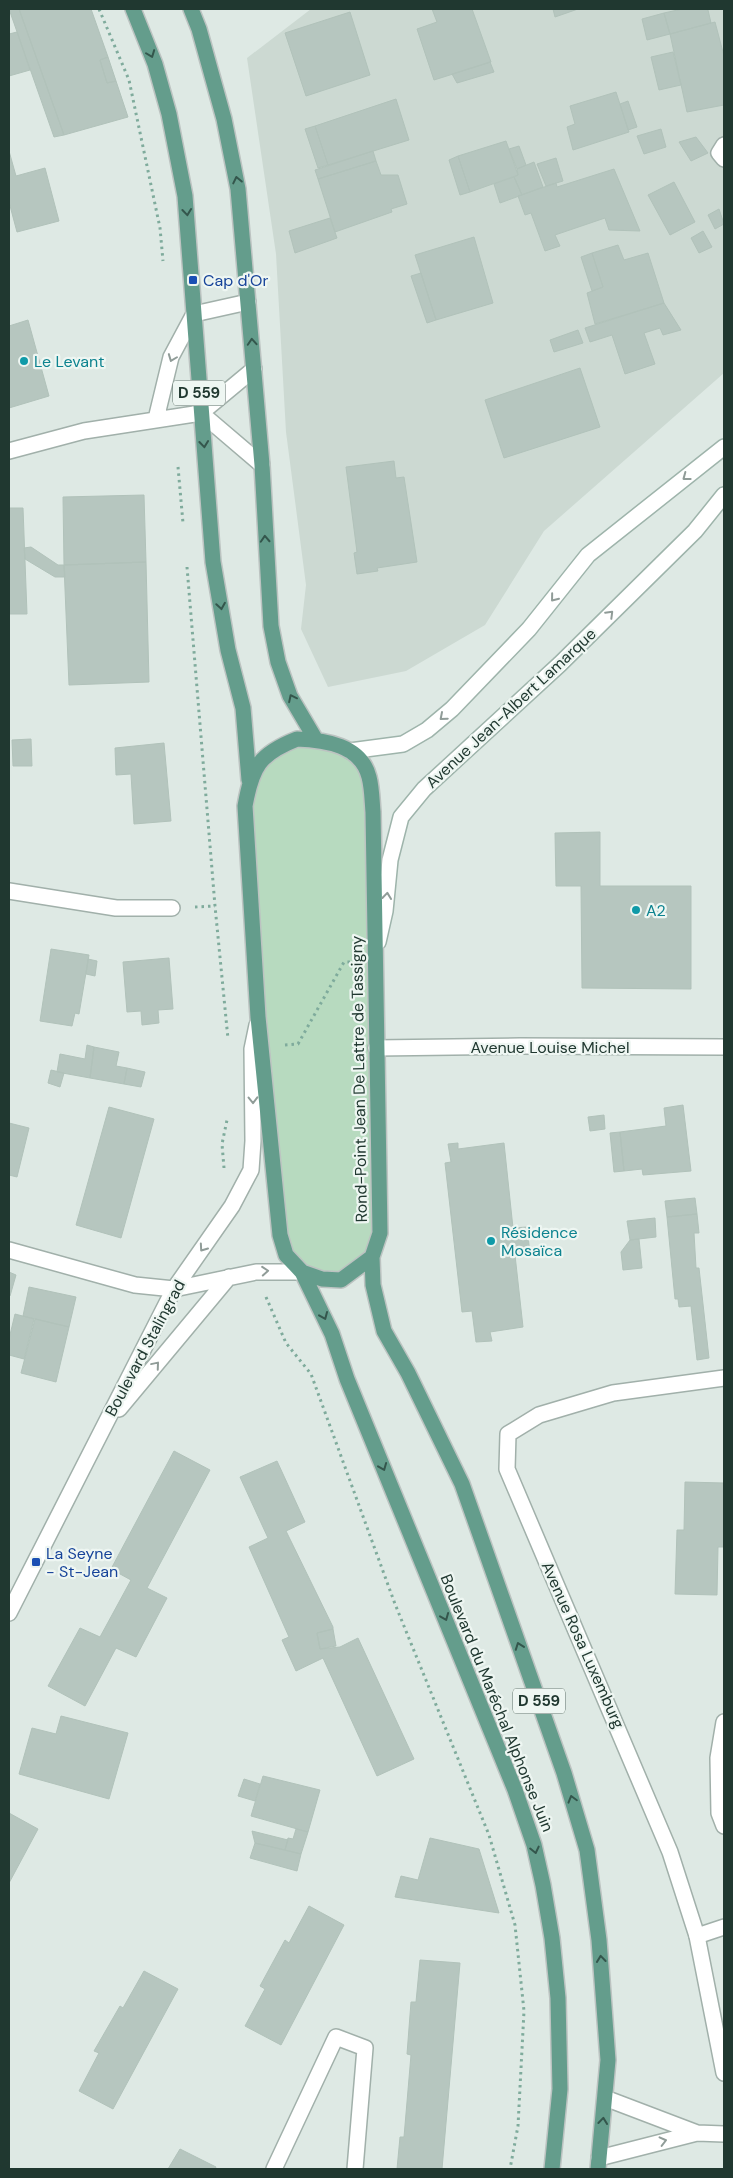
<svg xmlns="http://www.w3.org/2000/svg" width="733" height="2178" font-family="'DM Sans',sans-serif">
  <rect width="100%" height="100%" fill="#dee9e4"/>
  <path fill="#ccd9d2" d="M 311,9 L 724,9 L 724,373 L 544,531 L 485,625 L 406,671 L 328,687 L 301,629 L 306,585 L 286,432 L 276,254 L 247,58 Z"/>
  <path fill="#b7dabf" d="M 316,740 L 364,763 L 380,1233 L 358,1269 L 322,1279 L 286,1255 L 245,806 L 275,748 Z"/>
  <path fill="#b6c6bf" stroke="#b1c2ba" d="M 9,9 L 19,9 L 64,135 L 54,137 Z
    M 19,9 L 91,9 L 108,57 L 100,60 L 107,83 L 116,81 L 128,117 L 64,135 Z
    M 432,9 L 472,9 L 491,62 L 434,80 L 417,29 L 437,22 Z
    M 553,9 L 578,9 L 555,17 Z
    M 682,9 L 705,9 L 708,10 L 711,23 L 670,34 L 664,13 Z
    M 350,12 L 370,75 L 306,96 L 285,33 Z
    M 664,13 L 670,34 L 647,40 L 642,19 Z
    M 715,22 L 724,56 L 724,105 L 687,112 L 670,34 Z
    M 17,32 L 30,70 L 9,76 L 9,34 Z
    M 673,52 L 681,85 L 659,90 L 651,57 Z
    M 108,57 L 116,81 L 107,83 L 100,60 Z
    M 490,62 L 494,72 L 457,83 L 452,74 Z
    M 616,92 L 629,132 L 573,150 L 567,127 L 575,124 L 570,106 Z
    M 396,99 L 409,140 L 328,165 L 315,126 Z
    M 628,101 L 637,127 L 628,130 L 620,104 Z
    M 315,126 L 328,165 L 318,168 L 305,129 Z
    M 661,129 L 666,147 L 644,154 L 637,136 Z
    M 696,137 L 708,153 L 691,161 L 679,142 Z
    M 506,141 L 518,175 L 470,192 L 458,156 Z
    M 519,146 L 526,165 L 517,169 L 509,149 Z
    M 9,151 L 16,176 L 45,168 L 59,221 L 17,232 L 9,202 Z
    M 373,151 L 376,161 L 318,179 L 315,170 Z
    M 458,156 L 470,192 L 460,195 L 449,160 Z
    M 556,158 L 563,181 L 546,186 L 537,164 Z
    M 376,161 L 381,175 L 398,175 L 407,204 L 391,209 L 392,212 L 335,232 L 318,179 Z
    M 534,162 L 543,187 L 522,195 L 514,177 L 518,175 L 517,169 Z
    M 614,169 L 640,231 L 609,230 L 605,218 L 555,235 L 560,246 L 545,251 L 531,213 L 525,215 L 518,196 L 556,183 L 557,187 Z
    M 514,177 L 522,195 L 500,203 L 494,184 Z
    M 674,182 L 695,222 L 670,235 L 648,195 Z
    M 719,209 L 724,224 L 715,229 L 708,215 Z
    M 330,218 L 337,238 L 295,253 L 289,231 Z
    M 703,231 L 712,247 L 699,253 L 691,238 Z
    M 474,237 L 493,303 L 436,320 L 415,255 Z
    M 618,245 L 624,260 L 648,253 L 664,303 L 595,324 L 587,293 L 603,287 L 592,253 Z
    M 592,253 L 603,287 L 592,291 L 581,257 Z
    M 421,273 L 436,320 L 427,323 L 411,276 Z
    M 664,303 L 681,330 L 663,335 L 660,328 L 644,333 L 655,364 L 625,374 L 612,335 L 590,342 L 585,328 Z
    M 28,320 L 49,396 L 9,408 L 9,326 Z
    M 578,330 L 583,343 L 554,352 L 550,340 Z
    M 580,368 L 600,427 L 504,458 L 485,400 Z
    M 394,461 L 396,478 L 404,477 L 417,562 L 377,568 L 378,571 L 357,574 L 354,553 L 357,552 L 346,467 Z
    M 144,495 L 146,562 L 64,565 L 63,497 Z
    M 9,508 L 23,508 L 27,614 L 9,614 Z
    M 31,547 L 58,565 L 64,565 L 65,577 L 55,577 L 25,559 L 24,548 Z
    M 146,562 L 149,682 L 69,685 L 64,565 Z
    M 31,739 L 32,766 L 13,766 L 12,740 Z
    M 164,743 L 171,821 L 134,824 L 131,774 L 116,775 L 115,748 Z
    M 600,832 L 600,886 L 691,886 L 691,989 L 582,988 L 581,886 L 556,886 L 555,833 Z
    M 51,949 L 89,955 L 79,1014 L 75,1013 L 72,1026 L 40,1021 Z
    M 169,958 L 173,1009 L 158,1010 L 159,1023 L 142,1025 L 141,1011 L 127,1012 L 123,962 Z
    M 88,959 L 97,961 L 95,976 L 86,974 Z
    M 87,1045 L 94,1047 L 90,1078 L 57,1072 L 60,1054 L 85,1059 Z
    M 94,1047 L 119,1052 L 116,1066 L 127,1068 L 124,1084 L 90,1078 Z
    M 127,1068 L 145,1072 L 141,1087 L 124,1084 Z
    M 51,1070 L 64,1073 L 60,1087 L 48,1083 Z
    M 683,1105 L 691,1171 L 643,1175 L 642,1169 L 624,1171 L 620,1132 L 666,1126 L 664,1108 Z
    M 109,1107 L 154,1119 L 121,1238 L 76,1225 Z
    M 604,1115 L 605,1129 L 590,1131 L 588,1117 Z
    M 9,1123 L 29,1128 L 17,1177 L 9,1175 Z
    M 620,1132 L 624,1171 L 614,1172 L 610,1133 Z
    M 458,1143 L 458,1149 L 504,1143 L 513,1228 L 527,1227 L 530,1254 L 515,1255 L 523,1327 L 490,1332 L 492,1341 L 476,1342 L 472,1311 L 462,1312 L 445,1163 L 451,1162 L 448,1144 Z
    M 695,1198 L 697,1214 L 667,1217 L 665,1201 Z
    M 697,1214 L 699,1233 L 694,1233 L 696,1268 L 699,1268 L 709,1358 L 697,1360 L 691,1306 L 679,1307 L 678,1299 L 675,1299 L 667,1217 Z
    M 655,1218 L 656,1237 L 630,1240 L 627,1221 Z
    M 639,1239 L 642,1268 L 623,1270 L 621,1252 L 630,1240 Z
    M 9,1272 L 16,1275 L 10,1296 L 9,1295 Z
    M 29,1287 L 76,1297 L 69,1327 L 23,1316 Z
    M 15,1314 L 34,1319 L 24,1359 L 9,1355 L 9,1339 Z
    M 35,1319 L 69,1327 L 56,1382 L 21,1373 Z
    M 174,1451 L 210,1470 L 147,1588 L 167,1598 L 136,1657 L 116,1648 L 85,1706 L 48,1686 L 80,1628 L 100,1637 L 131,1580 L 111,1569 Z
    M 277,1461 L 305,1522 L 286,1531 L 333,1627 L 333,1629 L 317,1633 L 320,1649 L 340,1647 L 358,1638 L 414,1759 L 377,1776 L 323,1658 L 296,1671 L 282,1640 L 289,1637 L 249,1547 L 268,1538 L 240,1477 Z
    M 685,1482 L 724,1483 L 724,1547 L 718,1547 L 717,1595 L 675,1594 L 677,1530 L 684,1530 Z
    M 333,1629 L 336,1646 L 320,1649 L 317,1633 Z
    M 61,1716 L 128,1733 L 109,1799 L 19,1774 L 32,1728 L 56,1734 Z
    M 263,1776 L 320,1790 L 308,1832 L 251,1816 Z
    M 244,1779 L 260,1784 L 255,1801 L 238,1796 Z
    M 9,1813 L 38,1829 L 9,1883 Z
    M 296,1829 L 308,1832 L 301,1854 L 285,1850 L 288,1838 L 293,1839 Z
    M 252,1831 L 288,1840 L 285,1850 L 255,1843 Z
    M 430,1838 L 479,1849 L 499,1913 L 395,1897 L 401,1876 L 418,1880 Z
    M 255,1843 L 301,1854 L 297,1871 L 250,1858 Z
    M 309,1906 L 344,1925 L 281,2045 L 245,2026 L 265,1989 L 260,1986 L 285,1940 L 289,1943 Z
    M 420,1960 L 460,1963 L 442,2169 L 397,2169 L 400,2137 L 404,2137 L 411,2055 L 407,2054 L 411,2002 L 416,2002 Z
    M 144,1971 L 178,1989 L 113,2109 L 79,2091 L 99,2053 L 94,2051 L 120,2006 L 123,2008 Z
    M 180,2149 L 216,2167 L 215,2169 L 168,2169 Z"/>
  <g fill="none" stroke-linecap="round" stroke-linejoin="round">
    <defs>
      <path id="service" d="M 724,145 L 719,153 L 724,159
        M 201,413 L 262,465
        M 156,419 L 171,357 L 194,314 L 248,302
        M 9,451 L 84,431 L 201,413 L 254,369
        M 9,891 L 116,908 L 172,908
        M 724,1722 L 718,1758 L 719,1813 L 724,1826
        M 697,1936 L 724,1927
        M 274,2169 L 336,2037 L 365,2048 L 355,2169"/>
      <path id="minor" d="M 376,1048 L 520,1046 L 724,1047
        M 724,1378 L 613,1393 L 539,1415 L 508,1434 L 507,1469 L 670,1852 L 697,1936 L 724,2073
        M 605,2098 L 697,2133
        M 599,2158 L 697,2133 L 724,2134"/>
      <path id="tertiary" d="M 9,1250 L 135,1285 L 174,1289 L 256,1272 L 302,1272
        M 119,1409 L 229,1277
        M 9,1613 L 174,1289 L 232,1206 L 251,1170 L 253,1141 L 252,1049 L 257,1025"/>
      <path id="secondary" d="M 350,751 L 403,744 L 427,730 L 452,709 L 529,629 L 588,555 L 724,447
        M 378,942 L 385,911 L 390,860 L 401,817 L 424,789 L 560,664 L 695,531 L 724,495"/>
      <path id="primary" d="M 133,9 L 155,64 L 169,114 L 185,196 L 213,562 L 228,650 L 243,708 L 249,780
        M 191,9 L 199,29 L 224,119 L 238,189 L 262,465 L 271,626 L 278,662 L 290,696 L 316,740
        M 297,739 C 325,740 361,745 369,777 C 372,788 372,801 373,812 L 380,1233 L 372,1257 L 341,1280 L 322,1279 L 302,1272 L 286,1255 L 280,1235 L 258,1017 L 245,806 C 252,767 259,754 297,739 Z
        M 372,1257 L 373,1285 L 384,1331 L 408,1373 L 462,1484 L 564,1773 L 587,1850 L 599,1940 L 608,2060 L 598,2169
        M 302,1272 L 332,1334 L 347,1379 L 515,1790 L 534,1845 L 543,1885 L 552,1938 L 558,1998 L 560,2089 L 552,2169"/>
    </defs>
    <use href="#service" stroke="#a1b0aa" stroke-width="18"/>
    <use href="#minor" stroke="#a1b0aa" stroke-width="18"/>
    <use href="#tertiary" stroke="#a1b0aa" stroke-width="18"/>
    <use href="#secondary" stroke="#9eb4ab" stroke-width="18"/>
    <use href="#primary" stroke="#bcc3c1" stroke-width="18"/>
    <path stroke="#7fab9c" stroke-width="3" stroke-dasharray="2.5 4" stroke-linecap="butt" d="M 99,9 L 129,80 L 160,228 L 163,261
      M 178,467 L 183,523
      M 187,567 L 215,906 L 228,1039
      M 195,907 L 215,906
      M 285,1045 L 298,1044 L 344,962 L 351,962
      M 224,1168 L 222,1144 L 227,1120
      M 266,1297 L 286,1343 L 311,1374 L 395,1604 L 489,1835 L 515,1925 L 524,2011 L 518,2126 L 510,2169"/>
    <use href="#service" stroke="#fff" stroke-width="15"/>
    <use href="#minor" stroke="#fff" stroke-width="15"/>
    <use href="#tertiary" stroke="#fff" stroke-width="15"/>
    <use href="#secondary" stroke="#fff" stroke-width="15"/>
    <use href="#primary" stroke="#649d8c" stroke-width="15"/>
  </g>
  <defs><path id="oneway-chevron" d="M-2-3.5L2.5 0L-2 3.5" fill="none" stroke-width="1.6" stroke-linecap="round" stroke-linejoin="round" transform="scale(1.25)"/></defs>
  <g stroke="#34564c">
    <use href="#oneway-chevron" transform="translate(151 54) rotate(69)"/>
    <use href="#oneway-chevron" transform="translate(237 180) rotate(-102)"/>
    <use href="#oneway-chevron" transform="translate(187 212) rotate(84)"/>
    <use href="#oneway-chevron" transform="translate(252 342) rotate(-94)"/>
    <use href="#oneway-chevron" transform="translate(204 444) rotate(84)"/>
    <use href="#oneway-chevron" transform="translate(265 539) rotate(-93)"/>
    <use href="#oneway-chevron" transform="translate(221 606) rotate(81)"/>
    <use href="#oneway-chevron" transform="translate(292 698) rotate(-116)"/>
    <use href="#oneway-chevron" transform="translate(324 1316) rotate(67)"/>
    <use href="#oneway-chevron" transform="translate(383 1467) rotate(68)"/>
    <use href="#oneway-chevron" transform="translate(445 1617) rotate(68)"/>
    <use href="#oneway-chevron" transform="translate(519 1646) rotate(-110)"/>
    <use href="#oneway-chevron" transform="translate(572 1799) rotate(-106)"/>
    <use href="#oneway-chevron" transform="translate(535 1850) rotate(77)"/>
    <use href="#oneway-chevron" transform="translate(601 1959) rotate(-96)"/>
    <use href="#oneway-chevron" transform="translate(603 2121) rotate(-84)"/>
  </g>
  <g stroke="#909c98">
    <use href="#oneway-chevron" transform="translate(172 358) rotate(111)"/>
    <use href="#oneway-chevron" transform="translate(686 477) rotate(143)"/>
    <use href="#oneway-chevron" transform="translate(554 598) rotate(129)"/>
    <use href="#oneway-chevron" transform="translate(610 614) rotate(-45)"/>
    <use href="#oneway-chevron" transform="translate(443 717) rotate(139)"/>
    <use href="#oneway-chevron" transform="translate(387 896) rotate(-84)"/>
    <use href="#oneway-chevron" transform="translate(253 1100) rotate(89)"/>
    <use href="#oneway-chevron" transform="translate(203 1248) rotate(125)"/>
    <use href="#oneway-chevron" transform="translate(265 1271) rotate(-4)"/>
    <use href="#oneway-chevron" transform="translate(156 1365) rotate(-50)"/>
    <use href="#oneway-chevron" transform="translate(663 2141) rotate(-14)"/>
  </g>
  <g fill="#1a4fb4" stroke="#eef6f2" stroke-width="2">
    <rect x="188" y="275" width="10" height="10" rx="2.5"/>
    <rect x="31" y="1557" width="10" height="10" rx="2.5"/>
  </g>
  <g fill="#0f9aa8" stroke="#eef6f2" stroke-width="2">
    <circle cx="24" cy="361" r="5"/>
    <circle cx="636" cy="910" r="5"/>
    <circle cx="491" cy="1241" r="5"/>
  </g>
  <g text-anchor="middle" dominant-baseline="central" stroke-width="4.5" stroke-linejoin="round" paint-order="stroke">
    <g fill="#eef6f2" stroke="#5e716a" stroke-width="1">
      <rect x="173" y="380.5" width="52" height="25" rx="4"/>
      <rect x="513" y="1688.5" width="52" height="25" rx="4"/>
    </g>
    <g font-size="15" font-weight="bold" fill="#203830">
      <text x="199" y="393">D 559</text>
      <text x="539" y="1701">D 559</text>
    </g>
    <g font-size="16" fill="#164399" stroke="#eef6f2" text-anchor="start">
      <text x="203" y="280">Cap d'Or</text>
      <text x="46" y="1553">La Seyne<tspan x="46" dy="18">- St-Jean</tspan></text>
    </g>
    <g font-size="16" fill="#0d838f" stroke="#eef6f2" text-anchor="start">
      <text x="34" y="361">Le Levant</text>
      <text x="646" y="910">A2</text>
      <text x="501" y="1232">Résidence<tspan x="501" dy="18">Mosaïca</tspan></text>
    </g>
    <g font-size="16" fill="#203830" stroke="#eef6f2">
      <text transform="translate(511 708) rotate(-43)">Avenue Jean-Albert Lamarque</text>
      <text x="550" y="1047">Avenue Louise Michel</text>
      <text transform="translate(359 1079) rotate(-91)">Rond-Point Jean De Lattre de Tassigny</text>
      <text transform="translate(145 1348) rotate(-62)">Boulevard Stalingrad</text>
      <text transform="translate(583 1645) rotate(66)">Avenue Rosa Luxemburg</text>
      <text transform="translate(497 1703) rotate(68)">Boulevard du Maréchal Alphonse Juin</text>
    </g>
  </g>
  <rect width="733" height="2178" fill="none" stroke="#203830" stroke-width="20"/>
</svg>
